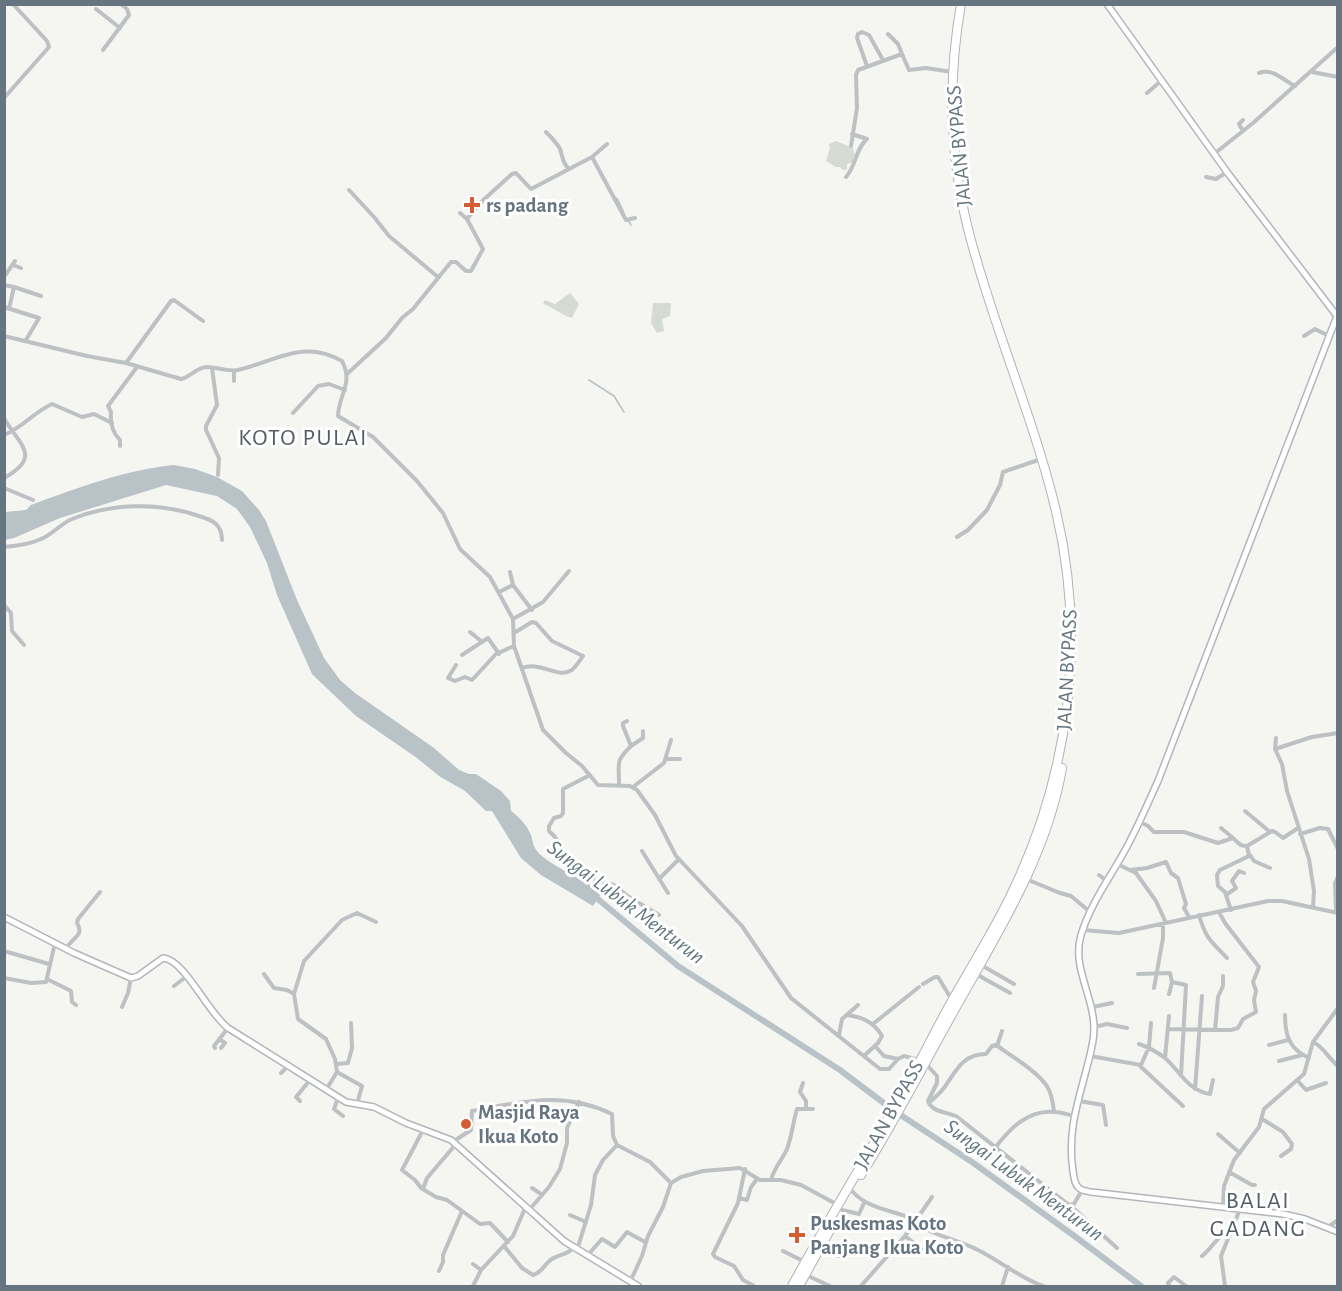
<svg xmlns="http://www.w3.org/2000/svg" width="1342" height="1291" font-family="'Alegreya Sans',sans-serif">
  <rect width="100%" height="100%" fill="#f5f5f2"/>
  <path fill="#d5dad2" d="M 836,141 L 853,148 L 855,156 L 853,158 L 854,162 L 847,164 L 847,170 L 843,170 L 840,167 L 836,167 L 826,161 L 830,148 L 829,144 Z
    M 570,293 L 579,304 L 572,318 C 561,315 553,307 543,304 L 545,300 L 555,304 Z
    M 653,303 L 671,303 L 670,316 L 662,319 L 664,331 L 657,333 L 651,323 Z"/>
  <path fill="#b8c2c7" d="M 174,465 L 195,469 L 217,477 L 242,491 L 259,510 L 266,521 L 297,600 L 324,658 L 340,680 L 355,693 L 434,748 L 459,770 L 469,774 L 476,774 L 501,791 L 510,801 L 511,811 C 519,817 526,824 530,833 C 533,839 532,845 537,851 C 548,865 586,881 603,891 L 593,906 L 541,875 L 521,858 L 492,811 L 486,811 L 465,791 L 439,776 L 417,758 L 356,716 L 312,674 L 277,595 L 267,563 L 250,527 L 237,509 L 217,496 L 166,485 L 60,518 L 14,538 L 5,540 L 5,512 L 26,510 L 31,505 C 77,488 125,470 174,465 Z"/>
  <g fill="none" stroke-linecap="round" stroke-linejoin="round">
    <path stroke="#b8c2c7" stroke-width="1.5" d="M 617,198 L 624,213
      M 628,220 L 631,225
      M 589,380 L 614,396 L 624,412"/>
    <path stroke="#b8c2c7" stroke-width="6" d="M 593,895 L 678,966 L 840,1070 L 893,1110 L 972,1162 L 1073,1235 L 1141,1286"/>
    <defs>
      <path id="secondary" d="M 1107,4 L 1227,172 L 1337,316 L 1158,781 C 1146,807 1135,834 1120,859 C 1105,885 1090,906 1081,935 C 1070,973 1102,1004 1092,1046 C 1083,1090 1066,1124 1073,1171 C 1074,1177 1074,1184 1079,1188 C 1082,1191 1087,1191 1091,1192 L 1283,1214 L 1305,1219 L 1338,1232
        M 4,917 L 74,953 L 131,978 L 138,976 L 163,958 C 184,959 208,1013 228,1028 L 346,1102 L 374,1107 L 406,1123 L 451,1140 L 564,1241 L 638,1286"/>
      <path id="highway" d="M 861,1175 C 895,1121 924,1064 955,1009 C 998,932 1047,856 1062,768
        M 792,1286 C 827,1222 865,1160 901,1096 C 919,1064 935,1031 953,999 C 972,965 993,932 1010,897 C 1069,777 1087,642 1056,511 C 1033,415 992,324 968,229 C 950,156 948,78 961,4
        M 799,1286 L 830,1230"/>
    </defs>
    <use href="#secondary" stroke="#b2b6ba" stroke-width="8"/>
    <use href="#highway" stroke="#b0b4b7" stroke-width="10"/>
    <path stroke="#bdc1c4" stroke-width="4" d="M 96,9 L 120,28
      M 888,34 L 898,44 L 902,54
      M 103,50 L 129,15 L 127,9 L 121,4
      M 867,66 L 857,38 L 858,34 L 862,32 L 869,35 L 883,60
      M 1312,72 L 1338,77
      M 1259,73 C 1273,68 1283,80 1295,86
      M 1147,93 L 1161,81
      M 4,98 L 49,47 L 47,41 L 13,4
      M 1243,131 L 1239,124 L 1243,120
      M 546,132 C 551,137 557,143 560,149 C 563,157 562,162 568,168
      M 851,146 L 857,108 L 856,75 L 858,70 L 902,54 L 909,70 L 926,68 L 952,72
      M 1214,154 L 1253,123 L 1338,47
      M 592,157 L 626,220 L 635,218
      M 846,177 C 856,166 856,148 867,139 L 852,134
      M 1206,177 L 1216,179 L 1227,172
      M 349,190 L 374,217 L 389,236 L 438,277
      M 460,213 L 467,219
      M 13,265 L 21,268
      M 4,277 L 15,261
      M 4,285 L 14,287
      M 4,307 L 39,318 L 26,340
      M 9,309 L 14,287 L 41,296
      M 4,336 L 87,356 L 126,363 L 181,379 C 190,377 196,368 206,367 C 217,367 228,372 238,370 C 276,361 303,339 342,361 C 354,383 338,396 338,416 L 373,437 L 417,481 L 443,513 L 460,549 L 490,577 L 513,619 L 514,646 L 543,730 L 566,753 L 582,766 L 598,785 L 630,786 L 637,790 L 655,815 L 676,856 L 742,926 L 791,998 L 880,1069 L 889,1069 L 898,1059 L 904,1056 L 919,1060
      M 1304,336 L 1315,329 L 1329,336
      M 126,363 L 171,301 L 174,300 L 203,321
      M 212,368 L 217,405 L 206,426 L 206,430 L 219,458 L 218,475
      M 234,371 L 234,381
      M 347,374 L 386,338 L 402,318 L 413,309 L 451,262 L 456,262 L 466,271 L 471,271 L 483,249 L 467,219 L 479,204 L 512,174 L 516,173 L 531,189 L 592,157 L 607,144
      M 293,413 L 318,386 L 329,384 L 345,390
      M 4,418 C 19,445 43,456 4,478
      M 4,435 C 22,428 34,412 52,404 L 82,417 L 94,414 L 112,423
      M 120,446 L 120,440 C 112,432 110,423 111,412 L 108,406 L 137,367
      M 4,488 L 33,500
      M 957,537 L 968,530 L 987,510 L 1000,485 L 1003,472 L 1041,459
      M 4,547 C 16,546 30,544 41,539 C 52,535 60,524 72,519 C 111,503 159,502 199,516 C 212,520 222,524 222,540
      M 510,572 L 513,585
      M 499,592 L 513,585 L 532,610
      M 4,605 L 11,613 L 12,631 L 24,645
      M 513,619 L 543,602 L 569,571
      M 470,632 L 481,641
      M 514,633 L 532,622 L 536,623 L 552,641 L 583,656 C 579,661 575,669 570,671 C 557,678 539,661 522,668
      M 462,655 L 488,638 L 499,654
      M 456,665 L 448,678 L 455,681 L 465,677 L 472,680 L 496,654 L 514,646
      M 1276,738 L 1275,749 L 1282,764 L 1287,791 L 1309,859 L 1314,891 L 1313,907
      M 631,746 L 643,738 L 643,731
      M 1275,749 L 1312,737 L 1338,733
      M 666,759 L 680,759
      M 590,775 L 563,789 L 563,813 L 561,816 L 554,818 L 549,826 L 549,831 L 555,837 L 575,868 L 597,881 L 614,885 L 629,897 L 659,915
      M 619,784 C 619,762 615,762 631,746 L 623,726 L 623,723 L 627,721
      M 633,787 L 664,763 L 671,740
      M 1245,811 L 1270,832
      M 1140,822 L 1148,826 L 1154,832 L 1184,832 L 1218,843 L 1233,838 C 1239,843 1239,846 1247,846 L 1272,831 L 1275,832 L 1283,838 L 1298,828
      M 1221,828 L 1233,838
      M 1300,834 L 1320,828 L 1328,829 L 1338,849
      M 642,851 L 668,893
      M 1250,855 L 1254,861 L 1270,868
      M 1117,864 L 1136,873 L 1156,901 L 1166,923
      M 1130,870 L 1147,868 L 1166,862 L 1171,873 L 1178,878 L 1186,904 L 1184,908 L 1189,917
      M 1099,875 L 1107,881
      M 660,878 L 679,859
      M 1026,879 L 1060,893 L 1071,896 L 1089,911
      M 1226,895 L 1236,888 L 1232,881 L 1239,871 L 1244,873
      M 1231,910 L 1225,892 L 1218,886 L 1217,875 L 1220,870 L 1249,856 L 1247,846
      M 1336,912 L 1335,883 L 1338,877
      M 1199,915 C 1206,939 1210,940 1227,958
      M 1083,930 L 1119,933 L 1268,901 L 1282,901 L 1338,913
      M 66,949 C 72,937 85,936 77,923 L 78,919 L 100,892
      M 4,951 L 49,964
      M 981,965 L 1014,984
      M 264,974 L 274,988 L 287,990 L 294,994
      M 976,974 L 1010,993
      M 1138,974 L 1170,973 L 1172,982 L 1186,985 L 1181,1076
      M 4,978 L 31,983 L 46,982 L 55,943
      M 47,979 L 71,991 L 72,1002 L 76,1005
      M 923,984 L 935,977 L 938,977 L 952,1000
      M 174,986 L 187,976
      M 1154,988 L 1163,938 L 1163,924
      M 1169,994 L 1172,982
      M 122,1007 L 128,993 L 131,978
      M 1093,1007 L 1112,1003
      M 847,1015 C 862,1017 874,1022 882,1036 L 878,1043 L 865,1055
      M 1285,1015 C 1285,1035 1289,1049 1309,1058
      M 873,1024 L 919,987
      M 1094,1027 L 1107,1024 L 1127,1028
      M 1168,1029 L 1231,1030 L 1238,1028 L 1243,1019 L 1256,1012 L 1254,1000 L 1256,991 L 1253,982 L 1259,967 L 1225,923 L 1219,912
      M 1215,1030 L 1218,997 L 1223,986 L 1223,976
      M 839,1035 L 842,1019 L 858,1005
      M 219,1039 L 225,1043 L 221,1048
      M 1313,1042 C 1324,1047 1328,1058 1338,1066
      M 1139,1044 C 1148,1047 1157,1052 1165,1058 C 1181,1072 1187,1090 1210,1094 L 1213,1080
      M 1269,1045 L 1288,1040
      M 875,1046 L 884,1056 L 898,1059
      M 997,1046 L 1002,1031
      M 215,1048 L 214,1046 L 228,1028
      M 1090,1056 L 1141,1065 L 1149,1047 L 1151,1023
      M 1165,1058 L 1169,1016
      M 1279,1061 L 1302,1055
      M 337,1064 L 348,1063 L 352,1048 L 351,1023
      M 926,1064 L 937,1076 L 937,1083 L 928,1101 C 932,1112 946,1112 956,1116 L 1069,1205 L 1074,1204 L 1082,1190
      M 1140,1066 L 1183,1106
      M 337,1072 L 362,1086 L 357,1104
      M 281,1073 L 288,1066
      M 1298,1081 L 1306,1090 L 1326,1083
      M 803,1083 L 800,1092 L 806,1101 L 806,1108
      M 1195,1089 L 1202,996
      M 326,1090 L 337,1072 L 335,1059 L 326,1039 L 298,1019 L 294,994 L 304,961 L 342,920 L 357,913 L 376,922
      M 338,1098 L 334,1109 L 343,1116
      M 300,1101 L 296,1097 L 310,1080
      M 1079,1101 L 1103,1105 L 1106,1125
      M 929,1103 C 935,1097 942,1092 946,1085 C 957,1069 964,1054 986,1054 L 992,1046 L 996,1045 C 1010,1055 1040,1073 1048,1088 C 1052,1095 1053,1104 1054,1111
      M 1262,1119 L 1283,1132 L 1292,1144 L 1291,1149 L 1281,1156
      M 423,1130 L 402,1170 L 415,1180 L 421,1188 L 436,1197 L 447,1200 L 480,1224 L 490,1223 L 508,1242
      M 1218,1134 L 1240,1153
      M 454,1141 L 471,1130 L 472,1111 C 522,1102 563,1090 612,1114 L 613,1136 L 617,1145 L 650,1162 L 671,1183 L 681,1177 L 703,1171 L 740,1168 L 760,1180 L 781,1180 L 801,1185 L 838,1205
      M 995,1148 C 1010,1128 1029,1109 1055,1112 C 1062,1112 1068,1115 1075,1116
      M 745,1169 L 738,1203 L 713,1254 L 715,1257 L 734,1266 L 743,1280 L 754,1286
      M 1229,1172 L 1252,1185 L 1255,1185
      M 771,1180 C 774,1168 782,1160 787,1149 C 792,1136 793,1122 797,1109 L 813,1109
      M 532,1188 L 541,1194
      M 423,1189 L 427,1178 L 456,1144
      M 852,1191 C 865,1206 884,1209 902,1215 C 909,1217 922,1227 930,1231 C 945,1238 962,1242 978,1250 C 1000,1261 1020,1278 1043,1286
      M 739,1198 L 747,1200 L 751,1187 L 757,1179
      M 1071,1206 L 1117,1248
      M 1223,1206 L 1224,1186 L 1234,1160 L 1259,1127 L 1264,1109 L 1304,1074 L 1313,1042 L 1338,1008
      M 529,1210 L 549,1187 L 560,1169 L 567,1143 L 567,1128 L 579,1102
      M 842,1210 L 859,1214 L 864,1203
      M 570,1215 L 586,1222
      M 1328,1227 L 1338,1220
      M 905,1236 L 929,1255
      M 504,1246 L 522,1268 L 533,1275 C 542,1273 544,1264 552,1259 C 559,1254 568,1255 573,1248
      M 819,1247 L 829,1253 L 840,1256
      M 577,1250 L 591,1205 L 595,1175 L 603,1160 L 617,1145
      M 783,1251 L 805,1262
      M 587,1256 L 602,1239 L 615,1247 L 627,1232 L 645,1242
      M 1202,1256 C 1212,1248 1219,1234 1231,1228
      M 473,1264 L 481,1270
      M 439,1271 L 443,1262 L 443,1255 L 462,1211
      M 806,1275 L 830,1286
      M 630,1282 L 642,1256 L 648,1236 L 663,1207 L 671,1183
      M 473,1286 L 481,1270 L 513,1236 L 526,1206
      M 861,1286 L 905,1236 L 932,1197
      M 1002,1286 L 1008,1267
      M 1169,1286 L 1168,1283 L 1174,1277 L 1186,1286
      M 1225,1286 L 1221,1256 L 1240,1209"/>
    <use href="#secondary" stroke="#fff" stroke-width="5"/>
    <use href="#highway" stroke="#fff" stroke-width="8"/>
  </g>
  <g fill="#d35e34" stroke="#fff" stroke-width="2">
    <path d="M469 196h6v6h6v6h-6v6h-6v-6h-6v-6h6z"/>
    <circle cx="466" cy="1124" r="6"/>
    <path d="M794 1226h6v6h6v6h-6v6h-6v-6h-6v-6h6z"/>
  </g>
  <g text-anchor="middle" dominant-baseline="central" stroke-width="6" stroke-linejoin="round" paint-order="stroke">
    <g font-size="21" fill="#677581" stroke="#fff">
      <text transform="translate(959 146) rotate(-95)">JALAN BYPASS</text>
      <text transform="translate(1067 670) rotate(-87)">JALAN BYPASS</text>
      <text transform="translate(889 1115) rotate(-61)">JALAN BYPASS</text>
    </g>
    <g font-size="21" font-weight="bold" fill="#677581" stroke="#fff" text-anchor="start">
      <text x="486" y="205">rs padang</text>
      <text x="478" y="1112">Masjid Raya<tspan x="478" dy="24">Ikua Koto</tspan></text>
      <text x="810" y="1223">Puskesmas Koto<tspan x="810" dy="24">Panjang Ikua Koto</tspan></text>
    </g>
    <g font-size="22" font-style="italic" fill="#63767e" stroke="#fff">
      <text transform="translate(626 902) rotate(37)">Sungai Lubuk Menturun</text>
      <text transform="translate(1024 1180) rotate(36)">Sungai Lubuk Menturun</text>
    </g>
    <g font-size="24" letter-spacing="1.5" fill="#545e67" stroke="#fff">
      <text x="303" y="438">KOTO PULAI</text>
      <text x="1258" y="1201">BALAI<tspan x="1258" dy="28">GADANG</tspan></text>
    </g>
  </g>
  <rect width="1342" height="1291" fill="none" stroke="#677581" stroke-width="12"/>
</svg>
